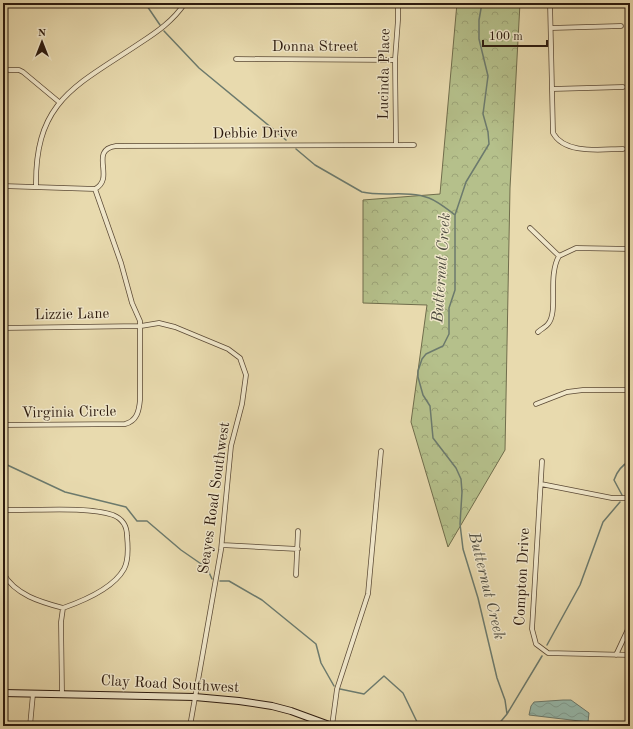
<svg xmlns="http://www.w3.org/2000/svg" width="633" height="729" font-family="'Old Standard TT',serif">
  <defs>
    <pattern id="forest-crowns" width="20" height="18" patternUnits="userSpaceOnUse"><rect width="20" height="18" fill="#b5c08b"/><path d="M2 6a3 3 0 1 1 6 0M12 15a3 3 0 1 1 6 0" fill="none" stroke="#9ca477"/></pattern>
    <pattern id="water-waves" width="16" height="10" patternUnits="userSpaceOnUse"><rect width="16" height="10" fill="#97baad"/><path d="M0 5q4-4 8 0t8 0" fill="none" stroke="#829f94"/></pattern>
  </defs>
  <rect width="100%" height="100%" fill="#e8daae"/>
  <filter id="stains"><feTurbulence type="fractalNoise" baseFrequency=".005" numOctaves="4"/><feColorMatrix values="0 0 0 0 .2 0 0 0 0 .09 0 0 0 0 .02 0 0 0 .5 -.17"/></filter>
  <radialGradient id="worn" r=".72"><stop offset=".6" stop-color="#630" stop-opacity="0"/><stop offset="1" stop-color="#630" stop-opacity=".3"/></radialGradient>
  <path fill="url(#forest-crowns)" stroke="#706d4c" d="M 457,3 L 520,3 L 510,188 L 505,450 L 448,547 L 411,422 L 427,305 L 363,303 L 363,200 L 440,194 Z"/>
  <path fill="url(#water-waves)" stroke="#6c7a6d" d="M 563,700 L 571,700 L 589,713 L 588,722 L 529,715 L 531,706 L 534,702 Z"/>
  <g fill="none" stroke-linecap="round" stroke-linejoin="round">
    <path stroke="#6c7a6d" stroke-width="1.5" d="M 145,3 L 160,25
      M 482,3 L 479,20 L 479,39 L 488,76 L 483,114 L 488,132 L 489,144 L 466,182 L 455,215 L 455,290 L 449,308 L 449,334 L 443,346 L 426,354 L 422,359 L 418,371 L 418,377 L 423,395 L 430,406 L 433,438 L 456,468 L 461,479 L 462,492 L 460,524 L 463,549 L 478,598 L 497,678 L 505,700 L 507,714
      M 164,31 L 199,68 L 273,129
      M 275,131 L 286,140
      M 296,149 L 315,165 L 362,192 C 383,197 408,190 429,198 C 439,202 447,209 455,215
      M 3,463 L 65,492 L 126,507 L 137,521 L 147,521 L 181,550 L 207,568 L 212,579
      M 622,495 L 614,480 C 617,471 622,465 630,461
      M 220,581 L 229,581 L 262,600 L 316,644 L 321,663 L 334,686
      M 547,645 L 580,585 L 603,522 L 620,502
      M 340,689 L 364,694 L 384,676 L 403,693 L 419,726
      M 497,726 L 507,714 L 542,656"/>
    <defs>
      <path id="street" d="M 550,3 L 553,133 C 565,155 602,149 623,149
        M 551,28 L 621,26
        M 236,59 L 395,60
        M 9,70 L 19,70 L 23,72 L 59,102
        M 552,89 L 623,87
        M 396,145 L 395,60 L 398,20 L 398,3
        M 3,186 L 95,189
        M 36,186 C 35,100 76,86 140,43 C 157,32 173,21 185,3
        M 95,189 C 116,178 88,150 116,146 L 414,145
        M 530,228 L 559,256
        M 3,328 L 141,326 L 159,323 L 175,327 L 228,349 L 240,358 L 246,375 L 242,404 L 231,446 L 221,550 L 190,726
        M 538,332 C 541,329 546,327 548,324 C 559,311 547,277 559,256 L 576,248 L 630,249
        M 536,404 L 567,392 L 583,390 L 630,390
        M 3,425 L 125,424 C 137,421 139,411 140,400 L 140,321 L 132,303 L 121,263 L 95,189
        M 542,461 L 532,629 L 536,644 L 548,653 L 630,655
        M 541,484 L 612,498 L 630,498
        M 3,510 C 33,511 86,506 113,515 C 123,519 127,526 127,536 C 128,546 129,560 124,569 C 113,589 83,601 63,608
        M 222,545 L 298,549
        M 3,573 C 15,595 41,602 63,608
        M 296,575 L 298,531
        M 616,655 L 630,625
        M 62,694 L 61,622 L 63,608
        M 30,726 L 33,694
        M 332,726 L 337,689 L 368,594 L 381,451"/>
      <path id="secondary" d="M 3,693 L 195,697 L 239,701 L 272,706 L 291,711 L 332,726"/>
    </defs>
    <use href="#street" stroke="#5b4a36" stroke-width="5.5"/>
    <use href="#secondary" stroke="#2c1a0e" stroke-width="8"/>
    <use href="#street" stroke="#f0e7ca" stroke-width="4"/>
    <use href="#secondary" stroke="#f0e7ca" stroke-width="6"/>
  </g>
  <g text-anchor="middle" dominant-baseline="central" stroke-width="3" stroke-linejoin="round" paint-order="stroke">
    <g font-size="15" fill="#2c1a0e" stroke="#f0e7ca">
      <text x="315" y="47">Donna Street</text>
      <text transform="translate(385 74) rotate(-89)">Lucinda Place</text>
      <text transform="translate(255 134) rotate(-1)">Debbie Drive</text>
      <text transform="translate(72 315) rotate(-1)">Lizzie Lane</text>
      <text transform="translate(69 413) rotate(-1)">Virginia Circle</text>
      <text transform="translate(215 498) rotate(-82)">Seayes Road Southwest</text>
      <text transform="translate(523 577) rotate(-87)">Compton Drive</text>
      <text transform="translate(170 685) rotate(3)">Clay Road Southwest</text>
    </g>
    <g font-size="16" font-style="italic" fill="#4c4a3e" stroke="#f0e7ca">
      <text transform="translate(442 268) rotate(-86)">Butternut Creek</text>
      <text transform="translate(486 586) rotate(76)">Butternut Creek</text>
    </g>
  </g>
  <rect width="633" height="729" fill="none" stroke="#e8daae" stroke-width="16"/>
  <rect x="4" y="4" width="625" height="721" fill="none" stroke="#2c1a0e" stroke-width="2"/>
  <rect x="8" y="8" width="617" height="713" fill="none" stroke="#2c1a0e"/>
  <g transform="translate(42 42)" stroke="#f0e7ca" stroke-width="3" paint-order="stroke">
  <path d="M0-3L7 15L0 10L-7 15Z" fill="#2c1a0e"/>
  <text y="-6" font-size="11" font-weight="bold" text-anchor="middle" fill="#2c1a0e">N</text>
  </g>
  <path d="M483 40v6h64v-6" fill="none" stroke="#2c1a0e" stroke-width="2"/>
  <text x="489" y="40" font-size="12" fill="#2c1a0e" stroke="#f0e7ca" stroke-width="3" paint-order="stroke">100 m</text>
  <rect width="100%" height="100%" filter="url(#stains)"/>
  <rect width="100%" height="100%" fill="url(#worn)"/>
</svg>
